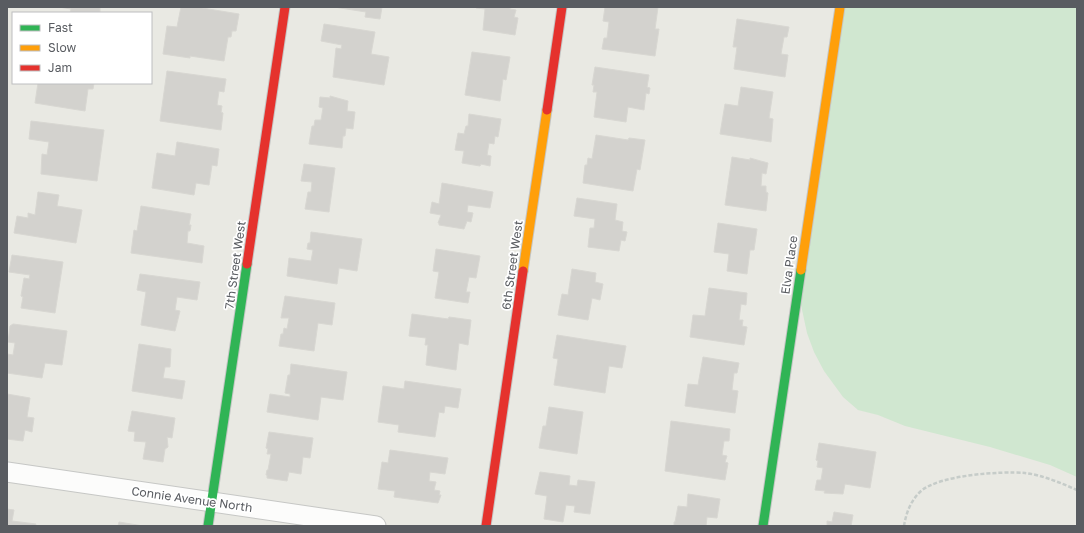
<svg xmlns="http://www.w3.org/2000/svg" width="1084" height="533" font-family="'Golos Text',sans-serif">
  <rect width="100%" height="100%" fill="#e9e9e3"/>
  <path fill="#d0e7d0" d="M 845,7 L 1077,7 L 1077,477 L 1050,465 L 990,447 L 905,426 L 878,415 L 858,410 L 843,397 L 824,371 L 814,352 L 807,333 L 801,305 Z"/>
  <path fill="#d3d2ce" stroke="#d8d7d2" d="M 59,7 L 100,7 L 100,13 L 70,13 L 71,9 Z
    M 181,7 L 196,7 L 239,14 L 236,31 L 232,31 L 231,37 L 228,37 L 224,61 L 190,56 L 190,58 L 163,54 L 167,26 L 177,27 Z
    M 334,7 L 382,7 L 380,19 L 365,17 L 366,12 Z
    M 476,7 L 510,7 L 510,9 L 516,10 L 514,17 L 518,18 L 515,35 L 483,30 L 485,9 L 476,8 Z
    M 605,7 L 658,7 L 655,29 L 659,29 L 655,56 L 602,49 L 604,38 L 607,38 L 609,22 L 603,21 Z
    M 737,19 L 789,27 L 787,37 L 784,37 L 781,54 L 788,55 L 785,77 L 734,69 L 737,47 L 733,47 Z
    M 324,24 L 375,32 L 371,54 L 389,57 L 384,85 L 333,77 L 336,48 L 341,49 L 342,45 L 321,41 Z
    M 472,52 L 510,57 L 506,80 L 503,79 L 500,101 L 465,95 Z
    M 595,67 L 649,75 L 647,87 L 650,88 L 649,94 L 646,93 L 644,110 L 628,107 L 626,122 L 594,117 L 597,92 L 593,92 L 594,85 L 592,85 Z
    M 167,71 L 226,79 L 224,92 L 219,91 L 217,105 L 222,106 L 221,112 L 223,113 L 221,130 L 160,121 Z
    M 38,83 L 94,83 L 93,89 L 88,89 L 85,111 L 35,103 Z
    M 741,87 L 773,92 L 769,118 L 773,119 L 771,142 L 720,134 L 725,104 L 738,106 Z
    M 330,96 L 348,101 L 347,111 L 355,112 L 353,129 L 346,128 L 345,136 L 343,136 L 342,148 L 309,144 L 312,126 L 314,126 L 315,120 L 321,120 L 323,108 L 319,107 L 320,97 L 330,98 Z
    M 469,114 L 501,119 L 498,137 L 495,136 L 494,144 L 489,143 L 487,155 L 491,156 L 490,166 L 481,164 L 480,166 L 462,163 L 464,151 L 455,150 L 458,133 L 464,134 L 466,126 L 468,126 Z
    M 31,121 L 104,130 L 97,181 L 41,174 L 42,154 L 47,155 L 49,142 L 29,139 Z
    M 596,135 L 628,140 L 629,138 L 645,140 L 640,170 L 637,169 L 633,191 L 583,183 L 585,165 L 587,165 L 588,158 L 592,159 Z
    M 177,142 L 219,149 L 217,166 L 212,165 L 209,185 L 196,183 L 194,195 L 152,188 L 157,153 L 175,156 Z
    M 732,157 L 750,160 L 750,158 L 768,163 L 766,174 L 762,173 L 761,186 L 766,186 L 766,192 L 768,193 L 766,211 L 725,205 Z
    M 304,164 L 335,168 L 329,212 L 305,209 L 308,192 L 311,192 L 312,182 L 301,181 Z
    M 442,183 L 493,192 L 490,208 L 468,205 L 467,212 L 473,213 L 471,222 L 467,221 L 464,229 L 439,225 L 439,223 L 438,223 L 441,215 L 430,213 L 432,202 L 439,204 Z
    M 38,192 L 59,195 L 57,206 L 82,210 L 76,243 L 14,233 L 17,216 L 28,218 L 28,213 L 35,215 Z
    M 577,198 L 617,204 L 615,220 L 623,222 L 622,231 L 627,232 L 625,241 L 621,240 L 619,251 L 588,247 L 590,228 L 594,228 L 595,219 L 574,216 Z
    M 141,206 L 191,214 L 189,225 L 191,225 L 190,231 L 188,231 L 187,243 L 204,246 L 202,263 L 131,253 L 134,230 L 137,231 Z
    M 718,223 L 757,229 L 754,250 L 750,250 L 747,274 L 727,271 L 729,254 L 714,252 Z
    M 311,232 L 362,239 L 357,271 L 339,268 L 337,284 L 287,276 L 289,258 L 311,261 L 313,250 L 307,249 L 308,243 L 310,243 Z
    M 436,249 L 480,256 L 476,278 L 469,277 L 466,292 L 470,292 L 468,303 L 435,298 L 439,272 L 433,271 Z
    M 12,255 L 63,262 L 55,313 L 21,308 L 23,297 L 21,296 L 24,278 L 29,279 L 30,275 L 9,272 Z
    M 572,269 L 596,273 L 595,282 L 603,284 L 600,300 L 592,298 L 588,320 L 558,315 L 562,294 L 568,295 Z
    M 140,274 L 200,282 L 197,300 L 177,297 L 175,310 L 180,311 L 175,331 L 141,325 L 146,292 L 137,290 Z
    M 709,288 L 747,293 L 746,305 L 741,304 L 739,320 L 743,320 L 742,326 L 747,327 L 744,345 L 690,337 L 693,315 L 705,316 Z
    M 285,296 L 335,303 L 332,325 L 318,323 L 314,351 L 279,346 L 281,334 L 283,334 L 284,328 L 287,329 L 289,318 L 281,318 Z
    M 412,314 L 448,319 L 449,317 L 471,320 L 468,345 L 459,343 L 456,370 L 426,365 L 428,345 L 425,345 L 426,338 L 409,336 Z
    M 13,324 L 67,331 L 62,365 L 45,363 L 42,378 L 7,373 L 7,354 L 13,355 L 15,343 L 8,342 L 10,326 Z
    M 557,335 L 626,346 L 622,368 L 609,366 L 605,393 L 554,385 L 558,359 L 553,358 Z
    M 139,344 L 171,349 L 170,367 L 165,367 L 163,378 L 185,381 L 182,399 L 132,391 Z
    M 703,357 L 739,363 L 737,373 L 734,373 L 732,390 L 738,391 L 735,413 L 685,406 L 688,384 L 698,385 Z
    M 291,364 L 347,372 L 343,400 L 321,397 L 318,420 L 267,412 L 270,394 L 290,397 L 290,394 L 285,393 L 288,375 L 290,375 Z
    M 405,381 L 461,389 L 458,408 L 445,406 L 444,413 L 439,412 L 435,437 L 398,432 L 399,425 L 378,422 L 383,386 L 404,389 Z
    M 7,394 L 30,398 L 27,417 L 34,418 L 32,432 L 25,430 L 23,441 L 7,439 Z
    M 549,407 L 583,412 L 577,454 L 539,448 L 543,426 L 546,426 Z
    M 132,411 L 175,418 L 172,438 L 167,437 L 168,447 L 165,449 L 163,462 L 143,459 L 146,442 L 134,441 L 135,432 L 128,431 Z
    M 671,421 L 730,429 L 729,441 L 724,441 L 722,455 L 727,456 L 725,462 L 728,463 L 725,480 L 665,471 Z
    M 269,432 L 313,438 L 310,458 L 303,457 L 301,474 L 289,472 L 287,481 L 267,478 L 267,475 L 266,475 L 267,470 L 268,470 L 271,454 L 267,454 L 268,449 L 266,448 Z
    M 819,443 L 876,452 L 870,488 L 845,484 L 843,494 L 824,493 L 825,491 L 815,490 L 817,480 L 821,480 L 823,468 L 817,467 L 818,461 L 816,460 Z
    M 390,450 L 448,458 L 445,474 L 430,472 L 429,481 L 436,482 L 434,490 L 440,491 L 439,495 L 441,495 L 438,503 L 394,497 L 395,491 L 378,489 L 382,462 L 388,463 Z
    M 540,472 L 570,476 L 569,485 L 577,486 L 578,480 L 595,482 L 590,514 L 574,512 L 575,506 L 566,505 L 563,522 L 544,519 L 547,496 L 535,494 Z
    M 688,494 L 720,499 L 717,518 L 707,517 L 706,526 L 674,526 L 674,522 L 675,522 L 678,506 L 687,507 Z
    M 7,509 L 14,510 L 12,521 L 36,524 L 35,526 L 7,526 Z
    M 834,512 L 853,515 L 851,526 L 827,526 L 827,521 L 832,522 Z
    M 119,522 L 143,526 L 118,526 Z"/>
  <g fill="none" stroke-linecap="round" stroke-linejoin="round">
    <defs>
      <path id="street" d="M 7,472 L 376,526"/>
      <path id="fast" d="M 208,526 L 247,264
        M 763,526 L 801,270"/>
      <path id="slow" d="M 801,270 L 840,7
        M 523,271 L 547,110"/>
      <path id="jam" d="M 547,110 L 562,7
        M 247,264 L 285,7
        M 486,526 L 523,271"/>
    </defs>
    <use href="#street" stroke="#c6c7c5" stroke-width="21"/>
    <use href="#fast" stroke="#c4c5c4" stroke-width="11"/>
    <use href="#slow" stroke="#c4c5c4" stroke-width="11"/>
    <use href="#jam" stroke="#c4c5c4" stroke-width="11"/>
    <path stroke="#c6ccc9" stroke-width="2.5" stroke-dasharray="4 2" stroke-linecap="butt" d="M 904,526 C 906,513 911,500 921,491 C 940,475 1000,471 1025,473 C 1042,475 1061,483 1077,490"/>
    <use href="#street" stroke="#fcfcfb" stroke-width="19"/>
    <use href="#fast" stroke="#30b455" stroke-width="9"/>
    <use href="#slow" stroke="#ff9f0a" stroke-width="9"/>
    <use href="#jam" stroke="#e5322d" stroke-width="9"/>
  </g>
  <g text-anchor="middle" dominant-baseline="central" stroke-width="3.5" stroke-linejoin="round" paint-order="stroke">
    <g font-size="12" fill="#595c61" stroke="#fff">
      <text transform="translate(235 265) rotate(-82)">7th Street West</text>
      <text transform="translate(512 265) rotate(-82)">6th Street West</text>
      <text transform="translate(789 265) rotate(-82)">Elva Place</text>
      <text transform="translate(192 499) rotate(8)">Connie Avenue North</text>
    </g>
  </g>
  <rect width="1084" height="533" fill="none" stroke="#595c61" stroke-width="16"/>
  <rect x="12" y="12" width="140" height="72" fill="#ffffff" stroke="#bdbec0"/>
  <rect x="20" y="25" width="20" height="6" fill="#30b455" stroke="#bdbec0"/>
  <text x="48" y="32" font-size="12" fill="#595c61">Fast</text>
  <rect x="20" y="45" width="20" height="6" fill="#ff9f0a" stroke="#bdbec0"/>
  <text x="48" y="52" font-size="12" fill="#595c61">Slow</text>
  <rect x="20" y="65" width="20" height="6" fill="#e5322d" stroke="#bdbec0"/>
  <text x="48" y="72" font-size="12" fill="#595c61">Jam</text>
</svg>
